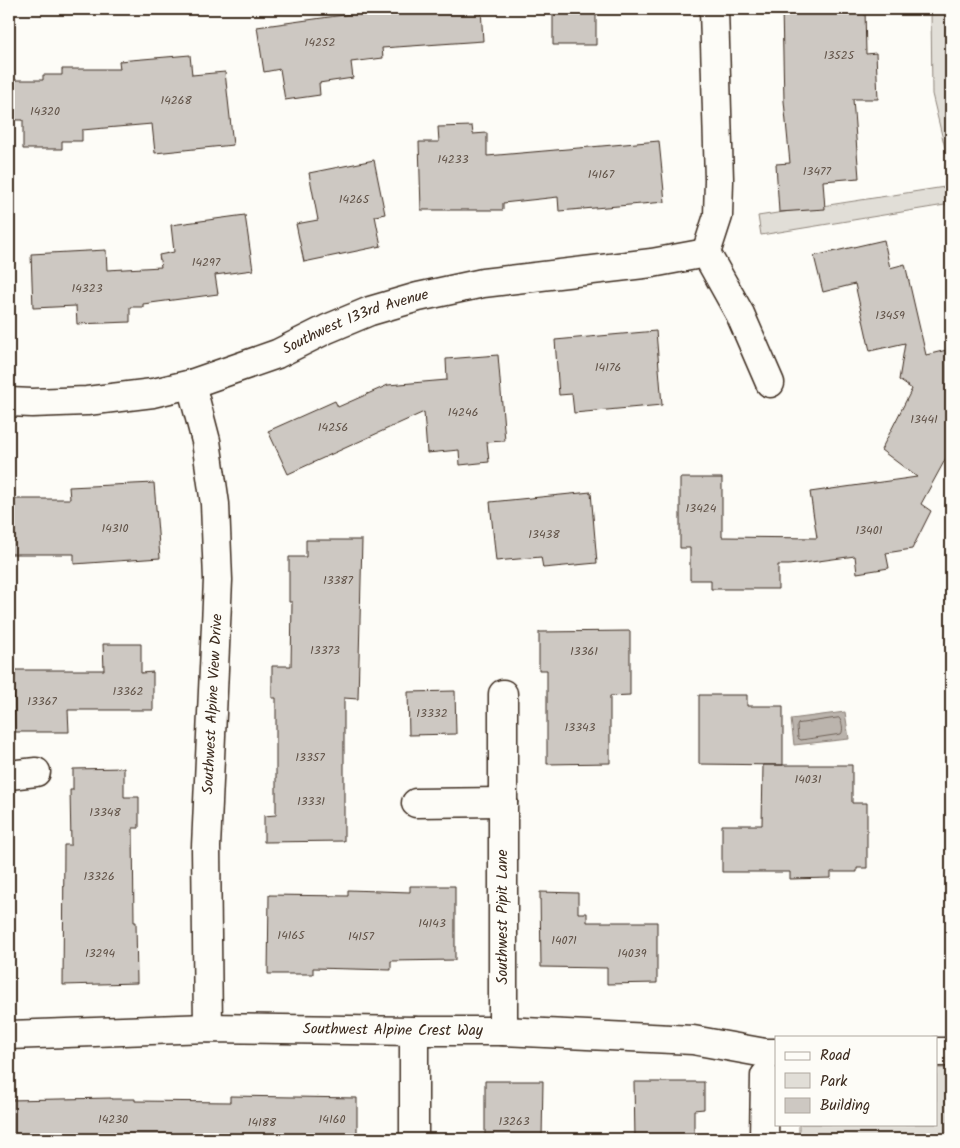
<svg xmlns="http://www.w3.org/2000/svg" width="960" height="1148" font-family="Kalam,sans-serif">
  <rect width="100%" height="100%" fill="#fdfcf7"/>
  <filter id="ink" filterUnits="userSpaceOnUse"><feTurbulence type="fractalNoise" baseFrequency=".02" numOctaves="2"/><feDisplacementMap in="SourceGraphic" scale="10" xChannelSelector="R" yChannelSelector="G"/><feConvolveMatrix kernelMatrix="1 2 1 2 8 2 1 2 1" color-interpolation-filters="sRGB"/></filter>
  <g filter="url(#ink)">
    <path fill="#e1ded7" stroke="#8e847a" d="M 931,9 L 951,9 L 951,173 L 932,94 Z
      M 951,186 L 951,204 L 761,235 L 758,216 Z
      M 936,1068 L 951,1068 L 951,1139 L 799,1139 L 799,1124 L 936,1124 Z"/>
    <path fill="#bbb4ad" stroke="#887d74" d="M 845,712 L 849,739 L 794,745 L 791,719 Z"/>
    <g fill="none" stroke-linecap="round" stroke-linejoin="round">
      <path stroke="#6e6157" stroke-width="1" d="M 839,718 C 842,721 844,731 841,734 L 801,740 L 798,738 L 797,726 L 798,724 Z"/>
    </g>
    <path fill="#cdc8c2" stroke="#3b2a1e" d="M 387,9 L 481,9 L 483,41 L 382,48 L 383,58 L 351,62 L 353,78 L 319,83 L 320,95 L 285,100 L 280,69 L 264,72 L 257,27 Z
      M 553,9 L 596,9 L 596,45 L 553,45 Z
      M 782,9 L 865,9 L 866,54 L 876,53 L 878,99 L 853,99 L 859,178 L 823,181 L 825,209 L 779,212 L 776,164 L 790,163 L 784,101 Z
      M 190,55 L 192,75 L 225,72 L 233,145 L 155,153 L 152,124 L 82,130 L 82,141 L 62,141 L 62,149 L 23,149 L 23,120 L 9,120 L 9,80 L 43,80 L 43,75 L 62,75 L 62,69 L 120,69 L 119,61 Z
      M 472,126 L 473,134 L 487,133 L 487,156 L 659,141 L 665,202 L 559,211 L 558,197 L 503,203 L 503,210 L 421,210 L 419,142 L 439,142 L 438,127 Z
      M 374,160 L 385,214 L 375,216 L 381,246 L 304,262 L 296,224 L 318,220 L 309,173 Z
      M 245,215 L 253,270 L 215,275 L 218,294 L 143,304 L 143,307 L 130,307 L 130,322 L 77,324 L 76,306 L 33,308 L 31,254 L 106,250 L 107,270 L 161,267 L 159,255 L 174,252 L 171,225 Z
      M 884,240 L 890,268 L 905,264 L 926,355 L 951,349 L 951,449 L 921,504 L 931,511 L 912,549 L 886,553 L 889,568 L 857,573 L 855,556 L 789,565 L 778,565 L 778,589 L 711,589 L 711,580 L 690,580 L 690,548 L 680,548 L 680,478 L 722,478 L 722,537 L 817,538 L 810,492 L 917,477 L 881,450 L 912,389 L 899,380 L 905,343 L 870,351 L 855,284 L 823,292 L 814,256 Z
      M 656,331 L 662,405 L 574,413 L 572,394 L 559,395 L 555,340 Z
      M 498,355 L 505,441 L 487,442 L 489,462 L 460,465 L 459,450 L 427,453 L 424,412 L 288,474 L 268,431 L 335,401 L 338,407 L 388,385 L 447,380 L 446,359 Z
      M 154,483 L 160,558 L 74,564 L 74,554 L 9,554 L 9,499 L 70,499 L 69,487 Z
      M 591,492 L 597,563 L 543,568 L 541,557 L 496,561 L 490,502 Z
      M 306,540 L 362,540 L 358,699 L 344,698 L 344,841 L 264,842 L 264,816 L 276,815 L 276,698 L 272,698 L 272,666 L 291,666 L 292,602 L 289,602 L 289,557 L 306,557 Z
      M 630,631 L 630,695 L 610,696 L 610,763 L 547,764 L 547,670 L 539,670 L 539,632 Z
      M 103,644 L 141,644 L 141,673 L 153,672 L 153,710 L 68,710 L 69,732 L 15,732 L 14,670 L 104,670 Z
      M 455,691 L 456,734 L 409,735 L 408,692 Z
      M 699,695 L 747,695 L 747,706 L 783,706 L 783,765 L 699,764 Z
      M 763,765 L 852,765 L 852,803 L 867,803 L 867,868 L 857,868 L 857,872 L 831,872 L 831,878 L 790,879 L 790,872 L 722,872 L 722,825 L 762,825 Z
      M 124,768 L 124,797 L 139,797 L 139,828 L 133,828 L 134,922 L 136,922 L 137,983 L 63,985 L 64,845 L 71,845 L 70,790 L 73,790 L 73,769 Z
      M 410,886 L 455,886 L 455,960 L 391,961 L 391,970 L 313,968 L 313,974 L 268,974 L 269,895 L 348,896 L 348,890 L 410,892 Z
      M 540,892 L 578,893 L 578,913 L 587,913 L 587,922 L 657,922 L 657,983 L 607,984 L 607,968 L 541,967 Z
      M 485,1081 L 543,1081 L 542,1139 L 485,1139 Z
      M 634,1082 L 704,1082 L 704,1109 L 694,1110 L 694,1139 L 635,1139 Z
      M 230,1096 L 357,1098 L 357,1139 L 9,1139 L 9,1100 L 111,1098 L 111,1099 L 135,1099 L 135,1101 L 230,1102 Z"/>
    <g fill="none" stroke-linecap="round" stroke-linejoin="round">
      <defs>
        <g id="minor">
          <path d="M 714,9 L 719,180 L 718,216 L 706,253 L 740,314 L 770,383"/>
          <path d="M 191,384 L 206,441 L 215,504 L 218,580 L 206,847 L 208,1028"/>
          <path id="s1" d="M 9,402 L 32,403 L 87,401 L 153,393 L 191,384 L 277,354 L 327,329 L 370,311 L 418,297 L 483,283 L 652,263 L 706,253"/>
          <path d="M 503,694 L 503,1031"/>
          <path d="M 9,775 L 36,772"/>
          <path d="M 416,803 L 503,802"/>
          <path id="s2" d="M 9,1035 L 208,1028 L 414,1031 L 503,1031 L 693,1040 L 765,1053 L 776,1053"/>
          <path d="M 936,1052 L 951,1052"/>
          <path d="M 414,1139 L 414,1031"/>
          <path d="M 764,1139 L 765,1076"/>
        </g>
      </defs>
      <use href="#minor" stroke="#3b2a1e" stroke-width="31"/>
      <use href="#minor" stroke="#fdfcf7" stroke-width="28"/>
    </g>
  </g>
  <g text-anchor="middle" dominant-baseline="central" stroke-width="4" stroke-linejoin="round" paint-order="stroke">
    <g font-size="12" fill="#605247">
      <text x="320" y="42">14252</text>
      <text x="839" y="55">13525</text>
      <text x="176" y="100">14268</text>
      <text x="45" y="111">14320</text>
      <text x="453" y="159">14233</text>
      <text x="817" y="171">13477</text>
      <text x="601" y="174">14167</text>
      <text x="354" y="199">14265</text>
      <text x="206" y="262">14297</text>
      <text x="87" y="288">14323</text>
      <text x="890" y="315">13459</text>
      <text x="608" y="367">14176</text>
      <text x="463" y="412">14246</text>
      <text x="924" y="419">13441</text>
      <text x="333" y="427">14256</text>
      <text x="701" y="508">13424</text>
      <text x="115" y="528">14310</text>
      <text x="869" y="530">13401</text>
      <text x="544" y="534">13438</text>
      <text x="338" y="580">13387</text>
      <text x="325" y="650">13373</text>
      <text x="584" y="651">13361</text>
      <text x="128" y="691">13362</text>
      <text x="42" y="701">13367</text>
      <text x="432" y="713">13332</text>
      <text x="580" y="727">13343</text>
      <text x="310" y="757">13357</text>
      <text x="808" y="779">14031</text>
      <text x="311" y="801">13331</text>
      <text x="105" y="812">13348</text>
      <text x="99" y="876">13326</text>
      <text x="432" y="923">14143</text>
      <text x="291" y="935">14165</text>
      <text x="361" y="936">14157</text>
      <text x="564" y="940">14071</text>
      <text x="100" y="953">13294</text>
      <text x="632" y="953">14039</text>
      <text x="113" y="1119">14230</text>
      <text x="332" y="1119">14160</text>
      <text x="514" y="1121">13263</text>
      <text x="262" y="1122">14188</text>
    </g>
    <g font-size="15" fill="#3b2a1e" stroke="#fdfcf7">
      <text stroke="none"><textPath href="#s1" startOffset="360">Southwest 133rd Avenue</textPath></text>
      <text transform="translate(213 704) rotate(-87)">Southwest Alpine View Drive</text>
      <text transform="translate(503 917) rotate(-90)">Southwest Pipit Lane</text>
      <text stroke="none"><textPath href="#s2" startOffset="384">Southwest Alpine Crest Way</textPath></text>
    </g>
  </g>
  <rect width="960" height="1148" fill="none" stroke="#fdfcf7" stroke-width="30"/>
  <rect x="15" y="15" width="930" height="1118" fill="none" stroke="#3b2a1e" stroke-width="2" filter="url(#ink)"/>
  <rect x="775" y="1036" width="162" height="90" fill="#fdfcf7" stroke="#afa8a0"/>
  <rect x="785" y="1052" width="25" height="8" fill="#fdfcf7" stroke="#afa8a0"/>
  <text x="820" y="1060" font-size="15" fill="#3b2a1e">Road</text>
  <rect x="785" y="1073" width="25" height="15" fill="#e1ded7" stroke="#afa8a0"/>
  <text x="820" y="1086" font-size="15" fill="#3b2a1e">Park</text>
  <rect x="785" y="1098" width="25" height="15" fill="#cdc8c2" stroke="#afa8a0"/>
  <text x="820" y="1110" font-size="15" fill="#3b2a1e">Building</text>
</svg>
